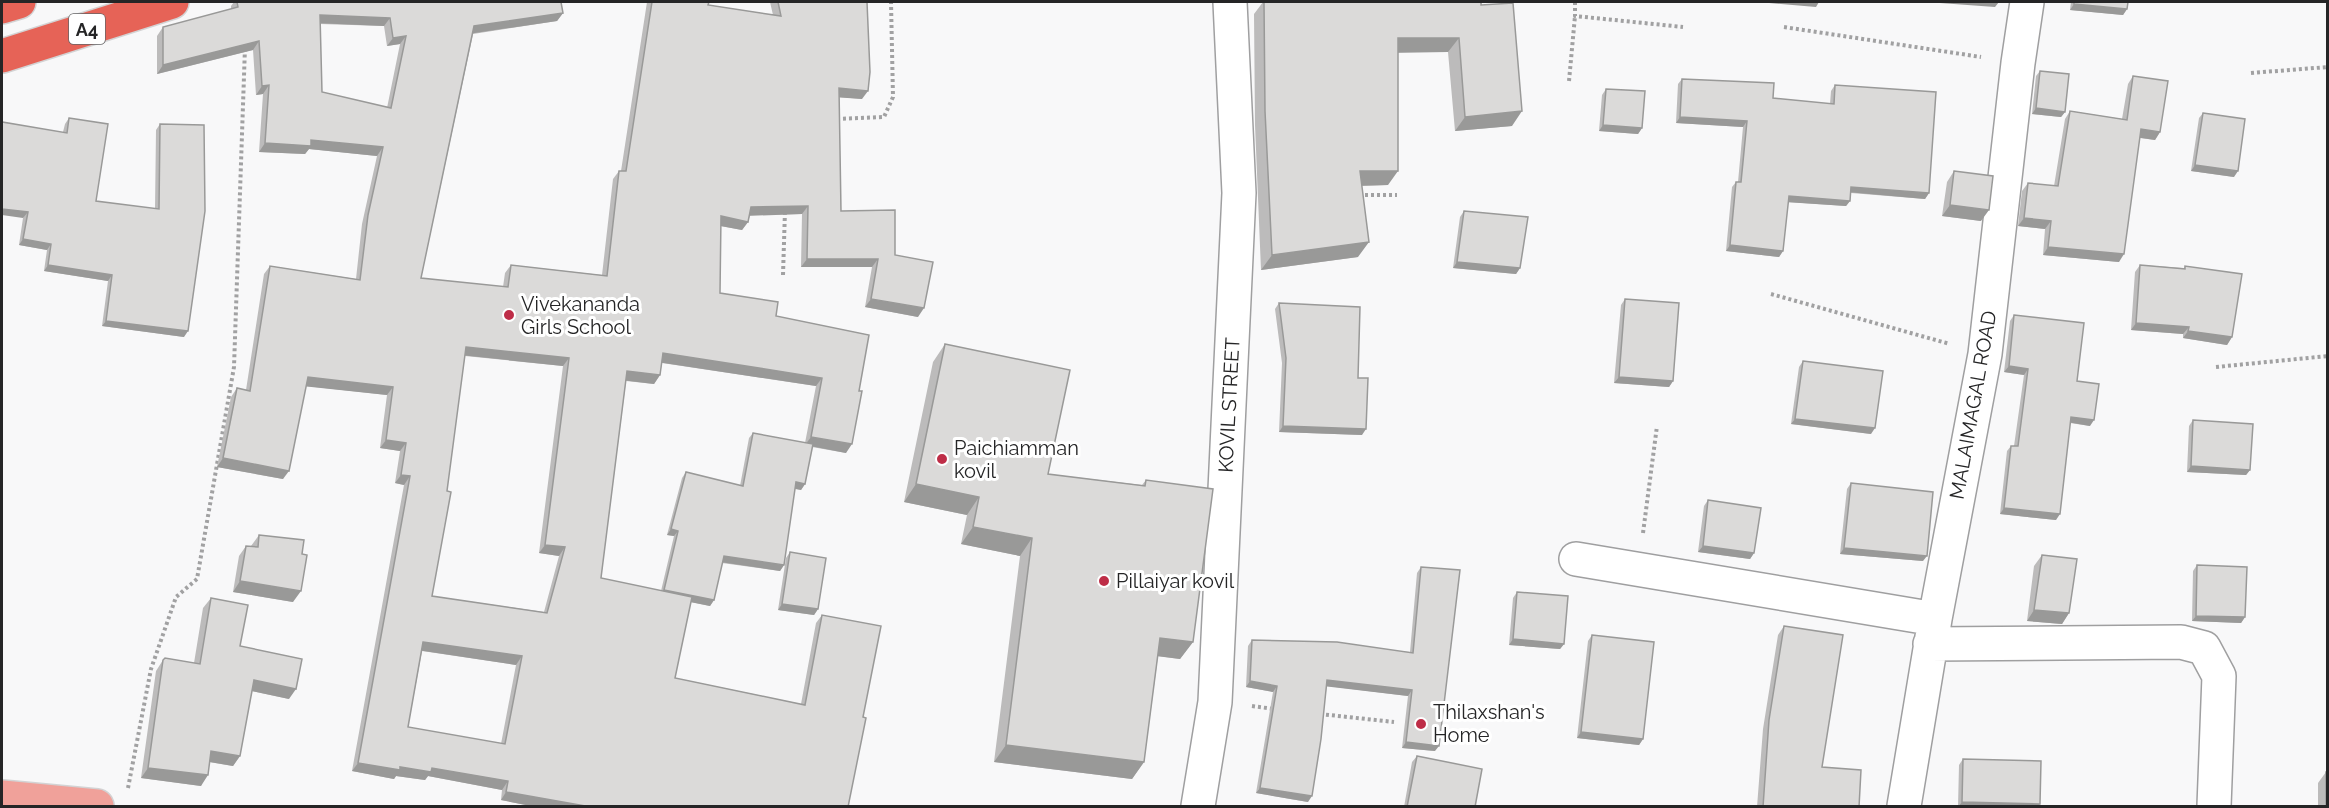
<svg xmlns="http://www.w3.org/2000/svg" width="2329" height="808" font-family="Raleway,sans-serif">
  <rect width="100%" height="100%" fill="#f8f8f9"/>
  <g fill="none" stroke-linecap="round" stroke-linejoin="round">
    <defs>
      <path id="street" d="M 1576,559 L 1935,619
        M 1930,644 L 2181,642 L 2204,648 L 2219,676 L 2214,806
        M 1198,806 L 1215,702 L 1239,193 L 1230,2
        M 1904,806 L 1935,619 L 1985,354 L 2018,63 L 2027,2"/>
      <path id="primary" d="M 2,797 L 97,806"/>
      <path id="highway" d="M 2,7 L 19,2
        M 2,56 L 172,2"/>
    </defs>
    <use href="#street" stroke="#9f9fa0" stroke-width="36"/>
    <use href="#primary" stroke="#d3d3d4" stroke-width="36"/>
    <use href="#highway" stroke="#d3d3d4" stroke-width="36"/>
    <path stroke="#a1a1a2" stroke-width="4" stroke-dasharray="3 3" stroke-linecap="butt" d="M 1575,2 L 1575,16 L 1683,27
      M 1784,27 L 1981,57
      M 2251,73 L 2328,67
      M 1569,81 L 1575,16
      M 837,119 L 884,117 L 893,97 L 891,2
      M 1359,195 L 1397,195
      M 783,275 L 785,210
      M 1771,294 L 1950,344
      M 2216,367 L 2328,356
      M 1643,533 L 1657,426
      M 1252,706 L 1274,709
      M 1320,714 L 1394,722
      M 128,788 L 151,669 L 176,597 L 197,579 L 234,367 L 245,47"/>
    <use href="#street" stroke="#fff" stroke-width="33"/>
    <use href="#primary" stroke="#f0a19a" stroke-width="33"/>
    <use href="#highway" stroke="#e66357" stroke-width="33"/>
  </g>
  <path fill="#bcbbbb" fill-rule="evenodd" d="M 234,2 L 561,2 L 563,13 L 557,21 L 473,34 L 421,278 L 503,287 L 505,273 L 511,265 L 602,275 L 613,179 L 619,171 L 621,171 L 647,2 L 709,2 L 708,5 L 773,15 L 770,2 L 867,2 L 862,99 L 839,97 L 841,211 L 895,255 L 918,317 L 865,307 L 872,267 L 801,267 L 802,214 L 750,215 L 748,222 L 742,230 L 721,226 L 720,293 L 776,316 L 869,335 L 846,453 L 812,447 L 805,484 L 801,490 L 795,489 L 784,565 L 780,571 L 722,563 L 714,600 L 710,606 L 691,602 L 675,678 L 801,704 L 816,623 L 822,615 L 863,717 L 848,807 L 536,807 L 501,800 L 502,790 L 428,776 L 425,780 L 396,776 L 394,779 L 352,771 L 404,485 L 395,483 L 400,451 L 380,448 L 387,395 L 306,386 L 283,479 L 217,467 L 231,397 L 237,388 L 246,390 L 264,274 L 270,266 L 356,279 L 362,224 L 377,156 L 309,149 L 305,154 L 259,152 L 263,94 L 256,95 L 253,50 L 157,74 L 157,36 L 163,27 L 231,9 L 231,6 ZM 320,24 L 384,26 L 387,46 L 400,44 L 387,108 L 322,92 ZM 465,356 L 563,366 L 539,553 L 559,556 L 544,612 L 432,596 ZM 662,363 L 816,386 L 805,443 L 753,433 L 749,438 L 740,486 L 686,472 L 682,478 L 667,535 L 674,536 L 661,591 L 601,578 L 626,381 L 654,384 L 660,375 ZM 422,651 L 516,665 L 501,744 L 408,727 Z
    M 1263,2 L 1481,2 L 1512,126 L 1455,131 L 1448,52 L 1398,52 L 1388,185 L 1362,186 L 1358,257 L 1261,270 L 1255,125 L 1254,14 Z
    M 2071,2 L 2128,2 L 2127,9 L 2123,15 L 2070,10 Z
    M 2040,71 L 2065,112 L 2061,117 L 2032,114 L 2036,76 Z
    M 2133,76 L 2160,132 L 2155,140 L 2140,138 L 2119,262 L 2043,255 L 2045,229 L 2018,226 L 2022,191 L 2028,183 L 2054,186 L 2065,119 L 2070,111 L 2122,119 L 2128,84 Z
    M 1682,79 L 1773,98 L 1830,104 L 1831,91 L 1835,85 L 1929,193 L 1925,199 L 1851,193 L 1850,201 L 1846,206 L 1788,202 L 1783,251 L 1779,257 L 1726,251 L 1732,187 L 1736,182 L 1738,182 L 1743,127 L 1676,123 L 1678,84 Z
    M 1606,89 L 1642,128 L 1638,134 L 1599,131 L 1602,95 Z
    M 2203,113 L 2234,177 L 2191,171 L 2199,118 Z
    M 69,118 L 96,201 L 155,209 L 156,130 L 160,124 L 184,337 L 102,326 L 108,281 L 44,271 L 47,250 L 19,245 L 23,218 L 63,132 L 65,124 Z
    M 1954,171 L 1981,221 L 1942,216 L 1947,182 Z
    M 1464,211 L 1520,268 L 1516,274 L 1453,268 L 1460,217 Z
    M 2140,265 L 2184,268 L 2185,266 L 2232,337 L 2227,345 L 2183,338 L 2183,334 L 2131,330 L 2135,272 Z
    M 1625,299 L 1673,381 L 1669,387 L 1614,383 L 1621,305 Z
    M 1279,303 L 1358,378 L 1362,435 L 1279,432 L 1282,363 L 1275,309 Z
    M 2014,315 L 2077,381 L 2090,426 L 2070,423 L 2056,520 L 2000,514 L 2007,451 L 2011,446 L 2014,446 L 2024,375 L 2004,372 L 2010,321 Z
    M 945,344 L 1048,474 L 1142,485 L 1146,480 L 1193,642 L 1180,659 L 1158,656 L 1144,762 L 1132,779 L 994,762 L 1020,556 L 961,544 L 967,515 L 904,502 L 933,362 Z
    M 1803,361 L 1871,434 L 1791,424 L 1799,367 Z
    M 2193,420 L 2250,470 L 2246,475 L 2187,472 L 2189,426 Z
    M 1851,483 L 1923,561 L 1840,554 L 1847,489 Z
    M 1708,500 L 1754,553 L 1750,559 L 1698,552 L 1704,506 Z
    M 259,535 L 302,554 L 293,602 L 233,592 L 239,556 L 246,546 L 251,546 Z
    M 790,552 L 818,609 L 814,615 L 778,610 L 786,558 Z
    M 2042,555 L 2069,613 L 2062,624 L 2027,621 L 2034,566 Z
    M 2197,565 L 2245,617 L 2241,623 L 2192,621 L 2193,571 Z
    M 1421,567 L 1435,751 L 1402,748 L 1408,696 L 1327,686 L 1308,802 L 1256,793 L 1273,692 L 1246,687 L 1248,646 L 1252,640 L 1410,652 L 1417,573 Z
    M 1517,592 L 1564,644 L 1560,649 L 1509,645 L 1513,598 Z
    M 211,598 L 240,646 L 289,699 L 252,691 L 240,756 L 233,766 L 209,762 L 201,786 L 141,778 L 156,671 L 163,660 L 194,663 L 203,608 Z
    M 1784,626 L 1822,767 L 1859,807 L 1757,807 L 1763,729 L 1778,635 Z
    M 1592,635 L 1643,739 L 1639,745 L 1577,738 L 1588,641 Z
    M 1417,756 L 1475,807 L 1404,807 L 1412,762 Z
    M 1963,759 L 2038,807 L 1958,807 L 1959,765 Z
    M 2326,772 L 2328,807 L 2318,807 L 2318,783 Z"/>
  <path fill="#999998" d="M 1670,2 L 1695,2 L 1694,3 Z
    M 1770,2 L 1819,2 L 1816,7 L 1769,3 Z
    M 1926,2 L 1999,2 L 1995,7 Z
    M 2074,4 L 2127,9 L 2123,15 L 2070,10 Z
    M 563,13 L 557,21 L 468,34 L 474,26 Z
    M 320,15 L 390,18 L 384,26 L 314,23 Z
    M 406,36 L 400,44 L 387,46 L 393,38 Z
    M 1398,38 L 1459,38 L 1448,52 L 1387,53 Z
    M 259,41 L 253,50 L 157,74 L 163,65 Z
    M 269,85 L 263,94 L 256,95 L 262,86 Z
    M 839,88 L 868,91 L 862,99 L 833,97 Z
    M 2036,108 L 2065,112 L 2061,117 L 2032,114 Z
    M 1522,111 L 1512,126 L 1455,131 L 1465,117 Z
    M 1680,117 L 1747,121 L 1743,127 L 1676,123 Z
    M 1603,125 L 1642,128 L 1638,134 L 1599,131 Z
    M 2141,129 L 2160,132 L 2155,140 L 2135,137 Z
    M 311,140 L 383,147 L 377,156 L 309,149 L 305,154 L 259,152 L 265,143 Z
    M 2195,165 L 2238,171 L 2234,177 L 2191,171 Z
    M 1360,171 L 1398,171 L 1388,185 L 1349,186 Z
    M 1851,187 L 1929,193 L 1925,199 L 1847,192 Z
    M 1789,196 L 1850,201 L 1846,206 L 1785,202 Z
    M 1950,205 L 1989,210 L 1981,221 L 1942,216 Z
    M 808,206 L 802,214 L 745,216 L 751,207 Z
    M 2,209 L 28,212 L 23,218 L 2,215 Z
    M 721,216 L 748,222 L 742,230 L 715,225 Z
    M 2024,218 L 2051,221 L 2045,229 L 2018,226 Z
    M 23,239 L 51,244 L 47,250 L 19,245 Z
    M 1369,242 L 1358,257 L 1261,270 L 1272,255 Z
    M 1730,245 L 1783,251 L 1779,257 L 1726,251 Z
    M 2048,247 L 2124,254 L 2119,262 L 2043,255 Z
    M 807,259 L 878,259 L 872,267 L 801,267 Z
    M 1457,262 L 1520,268 L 1516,274 L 1453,268 Z
    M 48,265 L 112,275 L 108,281 L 44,271 Z
    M 871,299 L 924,308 L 918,317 L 865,307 Z
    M 106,321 L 188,331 L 184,337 L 102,326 Z
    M 2136,323 L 2189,327 L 2183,334 L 2131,330 Z
    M 2188,331 L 2232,337 L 2227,345 L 2183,338 Z
    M 466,347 L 569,358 L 563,366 L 460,355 Z
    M 663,353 L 822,378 L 816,386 L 657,362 Z
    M 2009,366 L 2028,369 L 2024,375 L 2004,372 Z
    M 627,371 L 660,375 L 654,384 L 621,380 Z
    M 308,377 L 393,387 L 387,395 L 302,386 Z
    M 1619,377 L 1673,381 L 1669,387 L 1614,383 Z
    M 2071,417 L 2094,420 L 2090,426 L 2067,422 Z
    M 1795,419 L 1875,428 L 1871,434 L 1791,424 Z
    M 1283,426 L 1366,429 L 1362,435 L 1279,432 Z
    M 811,437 L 852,444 L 846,453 L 805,445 Z
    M 386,440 L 406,443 L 400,451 L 380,448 Z
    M 223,458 L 289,471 L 283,479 L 217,467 Z
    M 2191,466 L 2250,470 L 2246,475 L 2187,472 Z
    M 401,475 L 410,476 L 404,485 L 395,483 Z
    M 796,482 L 805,484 L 801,490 L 792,488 Z
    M 916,484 L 979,497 L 967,515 L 904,502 Z
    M 2004,508 L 2060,514 L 2056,520 L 2000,514 Z
    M 973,527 L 1032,538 L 1020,556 L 961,544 Z
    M 671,529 L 678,531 L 674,536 L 667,535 Z
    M 545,545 L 565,547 L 559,556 L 539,553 Z
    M 1703,546 L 1754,553 L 1750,559 L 1698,552 Z
    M 1844,548 L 1927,556 L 1923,561 L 1840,554 Z
    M 724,556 L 784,565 L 780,571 L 720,562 Z
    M 240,581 L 301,591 L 293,602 L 233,592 Z
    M 664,590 L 714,600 L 710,606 L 660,596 Z
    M 782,604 L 818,609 L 814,615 L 778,610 Z
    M 2034,610 L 2069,613 L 2062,624 L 2027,621 Z
    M 2196,616 L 2245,617 L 2241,623 L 2192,621 Z
    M 1160,638 L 1193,642 L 1180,659 L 1148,655 Z
    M 1513,639 L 1564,644 L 1560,649 L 1509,645 Z
    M 423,642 L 522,656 L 516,665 L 417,650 Z
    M 254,680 L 296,689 L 289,699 L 247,690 Z
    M 1327,680 L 1412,690 L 1408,696 L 1323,686 Z
    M 1250,681 L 1277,686 L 1273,692 L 1246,687 Z
    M 1581,732 L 1643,739 L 1639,745 L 1577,738 Z
    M 1406,742 L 1439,746 L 1435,751 L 1402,748 Z
    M 1006,745 L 1144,762 L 1132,779 L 994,762 Z
    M 211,751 L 240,756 L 233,766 L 204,761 Z
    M 358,763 L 400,767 L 432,768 L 508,781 L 502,790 L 428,776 L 425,780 L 396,776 L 394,779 L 352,771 Z
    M 148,768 L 208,775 L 201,786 L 141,778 Z
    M 1260,788 L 1312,796 L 1308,802 L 1256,793 Z
    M 506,792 L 591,807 L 536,807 L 501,800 Z
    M 1962,802 L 2040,804 L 2038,807 L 1958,807 Z"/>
  <path fill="#dbdad9" stroke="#999998" stroke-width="1.5" fill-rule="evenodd" d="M 237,2 L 561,2 L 563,13 L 474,26 L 421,278 L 508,287 L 511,265 L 607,276 L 619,171 L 626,171 L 652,2 L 709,2 L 708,5 L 781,16 L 778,2 L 867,2 L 870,72 L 868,91 L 839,88 L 841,211 L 895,210 L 895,255 L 933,262 L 924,308 L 871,299 L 878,259 L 807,259 L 808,206 L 751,207 L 748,222 L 721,216 L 720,293 L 778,302 L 776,316 L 869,335 L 859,391 L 862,391 L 852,444 L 811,437 L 822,378 L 663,353 L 660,375 L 627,371 L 601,578 L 692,597 L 675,678 L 805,705 L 822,615 L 881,626 L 863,717 L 866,718 L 848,807 L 591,807 L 506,792 L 508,781 L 432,768 L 431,772 L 400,767 L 400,770 L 358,763 L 410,476 L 401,475 L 406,443 L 386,440 L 393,387 L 308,377 L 289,471 L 223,458 L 237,388 L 250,391 L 270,266 L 360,280 L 368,215 L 383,147 L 311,140 L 311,146 L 265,143 L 269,85 L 262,86 L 259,41 L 163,65 L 163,27 L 238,7 ZM 320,15 L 390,18 L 393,38 L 406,36 L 391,108 L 322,92 ZM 466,347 L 569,358 L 545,545 L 565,547 L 547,613 L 432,596 L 451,492 L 447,491 ZM 423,642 L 522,656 L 505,744 L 408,727 Z
    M 1264,2 L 1481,2 L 1481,5 L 1513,3 L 1522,111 L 1465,117 L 1459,38 L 1398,38 L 1398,171 L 1360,171 L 1369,242 L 1272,255 L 1265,111 Z
    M 2074,2 L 2128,2 L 2127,9 L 2074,4 Z
    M 2040,71 L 2069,74 L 2065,112 L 2036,108 Z
    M 2133,76 L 2168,81 L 2160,132 L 2141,129 L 2124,254 L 2048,247 L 2051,221 L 2024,218 L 2028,183 L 2058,186 L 2070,111 L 2127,120 Z
    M 1682,79 L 1774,83 L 1773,98 L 1834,104 L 1835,85 L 1936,92 L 1929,193 L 1851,187 L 1850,201 L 1789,196 L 1783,251 L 1730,245 L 1736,182 L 1741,182 L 1747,121 L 1680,117 Z
    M 1606,89 L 1645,91 L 1642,128 L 1603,125 Z
    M 2203,113 L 2245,119 L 2238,171 L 2195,165 Z
    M 69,118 L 108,124 L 96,201 L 159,209 L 160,124 L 204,125 L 205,211 L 188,331 L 106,321 L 112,275 L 48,265 L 51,244 L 23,239 L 28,212 L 2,209 L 2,122 L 67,133 Z
    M 1954,171 L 1993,176 L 1989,210 L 1950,205 Z
    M 1464,211 L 1528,217 L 1520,268 L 1457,262 Z
    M 2140,265 L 2185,269 L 2185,266 L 2242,274 L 2232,337 L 2188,331 L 2189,327 L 2136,323 Z
    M 1625,299 L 1679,303 L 1673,381 L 1619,377 Z
    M 1279,303 L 1360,307 L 1358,378 L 1368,378 L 1366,429 L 1283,426 L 1286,358 Z
    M 2014,315 L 2084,323 L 2077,381 L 2099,384 L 2094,420 L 2071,417 L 2060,514 L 2004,508 L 2011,446 L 2018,446 L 2028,369 L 2009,366 Z
    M 945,344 L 1070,370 L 1048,474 L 1145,486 L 1146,480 L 1213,489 L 1193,642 L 1160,638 L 1144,762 L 1006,745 L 1032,538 L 973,527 L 979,497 L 916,484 Z
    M 1803,361 L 1883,371 L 1875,428 L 1795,419 Z
    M 2193,420 L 2253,424 L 2250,470 L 2191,466 Z
    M 753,433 L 813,444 L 805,484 L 796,482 L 784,565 L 724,556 L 714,600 L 664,590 L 678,531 L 671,529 L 686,472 L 743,486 Z
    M 1851,483 L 1933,492 L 1927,556 L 1844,548 Z
    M 1708,500 L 1761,508 L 1754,553 L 1703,546 Z
    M 259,535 L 304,540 L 302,554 L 307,555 L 301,591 L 240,581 L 246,546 L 258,547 Z
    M 790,552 L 826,558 L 818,609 L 782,604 Z
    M 2042,555 L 2077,559 L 2069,613 L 2034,610 Z
    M 2197,565 L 2247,567 L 2245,617 L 2196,616 Z
    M 1421,567 L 1460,570 L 1439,746 L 1406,742 L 1412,690 L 1327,680 L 1321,739 L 1312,796 L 1260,788 L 1277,686 L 1250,681 L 1252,640 L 1337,642 L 1413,653 Z
    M 1517,592 L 1568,596 L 1564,644 L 1513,639 Z
    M 211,598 L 248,605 L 240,646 L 302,659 L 296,689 L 254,680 L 240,756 L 211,751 L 208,775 L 148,768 L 163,660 L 165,658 L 200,664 Z
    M 1784,626 L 1843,635 L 1822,767 L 1861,770 L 1859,807 L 1763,807 L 1769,720 Z
    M 1592,635 L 1654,642 L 1643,739 L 1581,732 Z
    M 1417,756 L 1482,769 L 1475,807 L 1407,807 Z
    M 1963,759 L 2041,761 L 2040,804 L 1962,802 Z
    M 2326,772 L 2328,772 L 2328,807 L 2326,807 Z"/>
  <g fill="#be2d47" stroke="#fff" stroke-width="2">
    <circle cx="509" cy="315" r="6"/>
    <circle cx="942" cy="459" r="6"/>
    <circle cx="1104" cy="581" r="6"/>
    <circle cx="1421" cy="724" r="6"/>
  </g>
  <g text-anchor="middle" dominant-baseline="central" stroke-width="6" stroke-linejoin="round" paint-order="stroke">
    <rect fill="#fff" stroke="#666667" stroke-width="1.5" x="69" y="14" width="36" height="30" rx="4.5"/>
    <g font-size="18" font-weight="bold" fill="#252526">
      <text x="87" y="29">A4</text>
    </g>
    <g font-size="20" fill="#252526" stroke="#fff" text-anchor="start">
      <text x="521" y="304">Vivekananda<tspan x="521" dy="23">Girls School</tspan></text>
      <text x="954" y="448">Paichiamman<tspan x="954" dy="23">kovil</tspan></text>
      <text x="1116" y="581">Pillaiyar kovil</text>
      <text x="1433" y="712">Thilaxshan's<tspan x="1433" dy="23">Home</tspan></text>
    </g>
    <g font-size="20" fill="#252526" stroke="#fff">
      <text transform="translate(1229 405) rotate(-87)">KOVIL STREET</text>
      <text transform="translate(1973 405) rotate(-80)">MALAIMAGAL ROAD</text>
    </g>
  </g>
  <rect width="2329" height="808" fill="none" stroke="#252526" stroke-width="6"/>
</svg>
